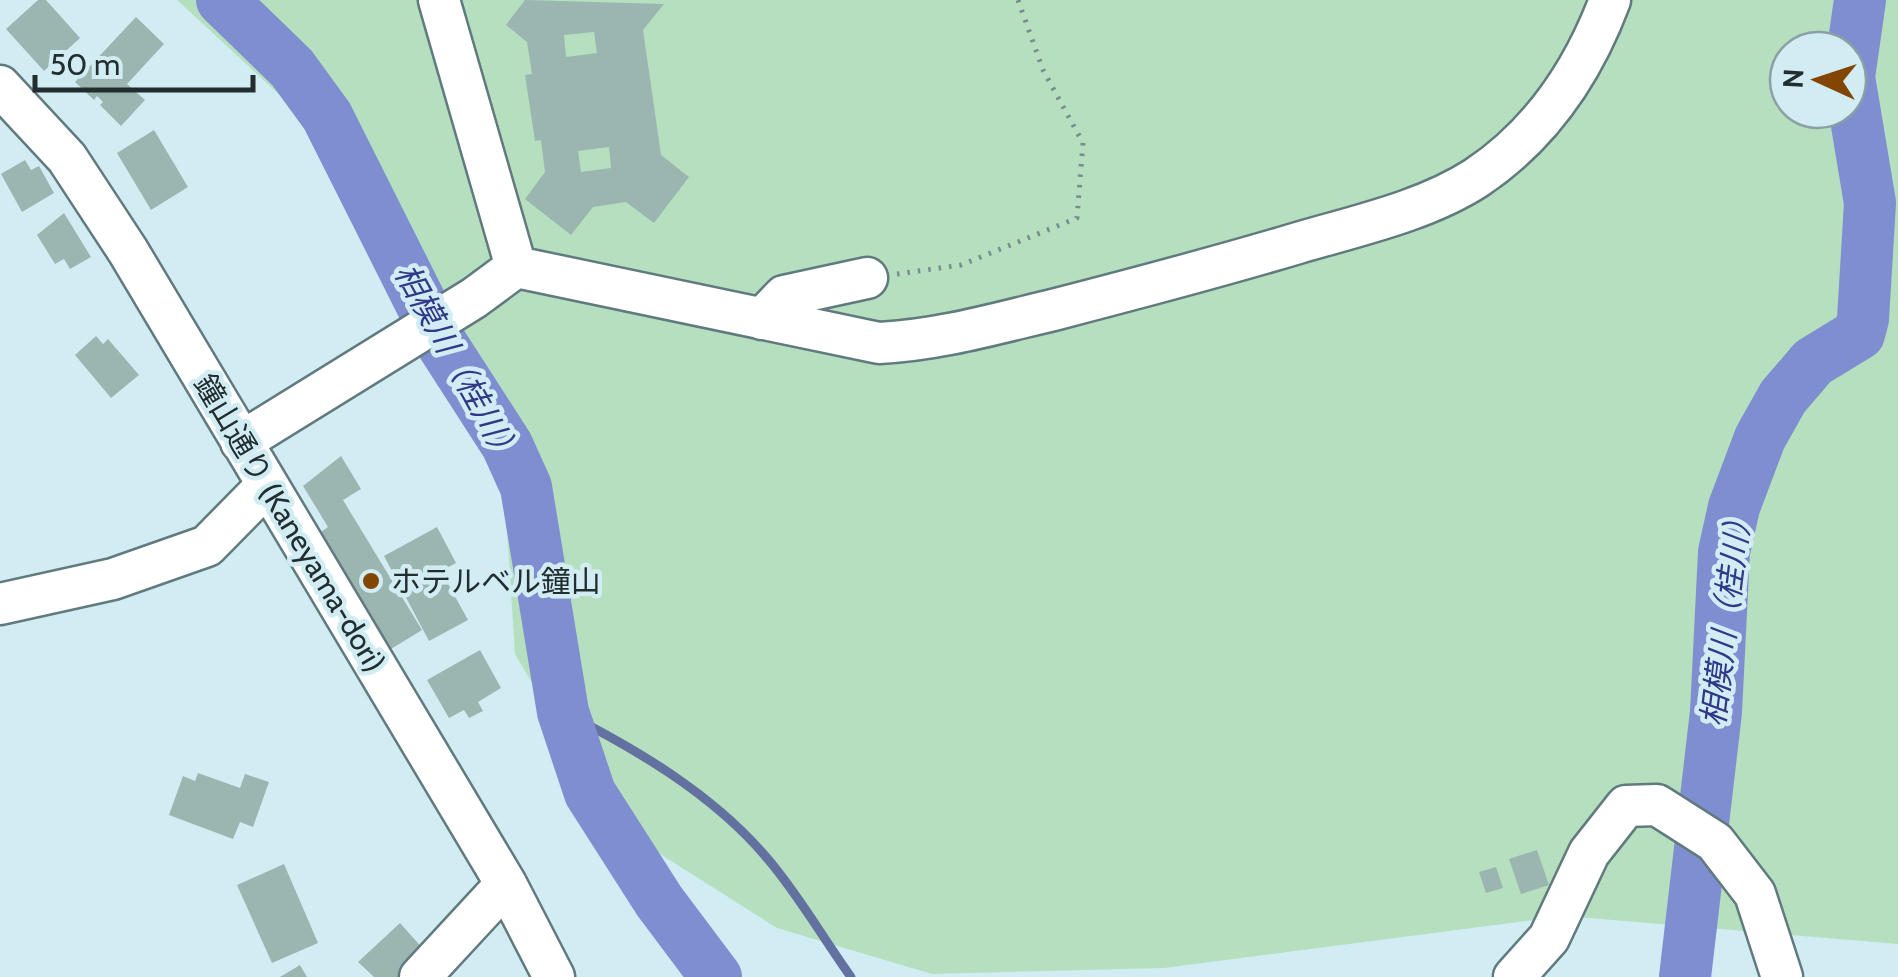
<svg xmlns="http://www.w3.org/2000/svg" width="1898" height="977" font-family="Cabin,'Noto Sans JP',sans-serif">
  <rect width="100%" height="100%" fill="#d1edf3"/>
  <path fill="#b5dfbe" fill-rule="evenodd" d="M 177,0 L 1898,0 L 1898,944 L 1565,916 L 1164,968 L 932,974 L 777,928 L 616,826 L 515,654 L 500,422 L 365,174 ZM 1788,50 L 1848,50 L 1848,110 L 1788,110 Z"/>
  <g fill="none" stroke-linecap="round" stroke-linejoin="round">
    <path stroke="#6271a0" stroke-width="9" d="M 563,712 C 636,749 713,794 767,858 C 798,894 823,938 851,977"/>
    <path stroke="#7e8ed0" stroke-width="52" d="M 222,0 L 292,68 L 327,116 L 440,341 L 507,445 L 526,487 L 563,712 L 590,793 L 659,901 L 716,977
      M 1685,977 L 1716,712 L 1724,552 L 1734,507 L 1760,438 L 1783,397 L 1813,362 L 1859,334 L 1863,319 L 1870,203 L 1849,77 L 1860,0"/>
  </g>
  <path fill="#9bb6b0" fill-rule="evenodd" d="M 38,0 L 46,0 L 80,38 L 44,71 L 6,29 Z
    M 525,0 L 664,4 L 643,30 L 661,155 L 689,177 L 654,223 L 626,202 L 593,207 L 571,235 L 525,199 L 545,172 L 541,140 L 535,141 L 525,75 L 532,74 L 527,42 L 506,25 ZM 594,32 L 597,53 L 566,57 L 564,35 ZM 609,147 L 611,168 L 581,172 L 578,151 Z
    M 136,17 L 164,44 L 127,84 L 145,100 L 121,126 L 100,105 L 103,102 L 97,96 L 94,100 L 75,82 Z
    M 154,130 L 188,187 L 151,210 L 117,153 Z
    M 25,160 L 31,170 L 39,166 L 54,193 L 22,212 L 1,174 Z
    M 64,213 L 91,257 L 70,269 L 64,259 L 55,264 L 37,235 Z
    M 96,336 L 103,344 L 108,339 L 139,375 L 111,398 L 75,355 Z
    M 341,456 L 361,489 L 343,500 L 422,630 L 391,649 L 321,532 L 328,527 L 303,486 Z
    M 437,527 L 456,563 L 441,571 L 468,620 L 429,641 L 384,556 Z
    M 480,650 L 501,688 L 478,702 L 483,711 L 469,718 L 464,710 L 449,718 L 427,680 Z
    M 198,773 L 240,788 L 245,774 L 269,782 L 253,827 L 240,822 L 233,839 L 169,815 L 183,776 L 195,781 Z
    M 1537,850 L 1549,885 L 1521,894 L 1509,859 Z
    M 284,864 L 318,943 L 272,963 L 237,885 Z
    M 1496,867 L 1503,888 L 1486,893 L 1479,872 Z
    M 400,923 L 426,952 L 407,977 L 374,977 L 358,962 Z
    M 300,965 L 307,977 L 280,977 Z"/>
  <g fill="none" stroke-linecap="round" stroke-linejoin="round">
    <defs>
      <path id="minor" d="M 439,0 L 516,267
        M 0,86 L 67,158 L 128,251 L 506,884 L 554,977
        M 762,319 L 784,296 L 867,278
        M 241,442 L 474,298 L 516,267 L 879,343 C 940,340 998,323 1057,309 C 1138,288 1218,267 1298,243 C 1356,226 1425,211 1476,178 C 1542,134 1583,72 1610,0
        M 0,604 L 113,579 L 207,546 L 267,485
        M 420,977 L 506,884
        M 1514,977 L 1549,938 L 1589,853 L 1626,806 L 1657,805 L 1715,842 L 1755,894 L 1782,977"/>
    </defs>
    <use href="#minor" stroke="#617a7f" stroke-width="45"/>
    <path stroke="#798c90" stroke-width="5" stroke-dasharray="2.5 8" stroke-linecap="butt" d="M 897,274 L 961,265 L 1077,218 L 1083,143 L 1043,70 L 1018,0"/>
    <use href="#minor" stroke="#fff" stroke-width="40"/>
  </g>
  <circle fill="#834602" stroke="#d1edf3" stroke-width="4" cx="371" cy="581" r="10"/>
  <g text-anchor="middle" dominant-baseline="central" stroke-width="9" stroke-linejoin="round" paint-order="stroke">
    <g font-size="30" fill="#222d2f" stroke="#d1edf3">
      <text transform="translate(290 523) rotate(59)">鐘山通り (Kaneyama-dori)</text>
    </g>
    <g font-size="30" fill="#222d2f" stroke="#d1edf3" text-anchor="start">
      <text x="391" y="581">ホテルベル鐘山</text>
    </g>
    <g font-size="32" font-style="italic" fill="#2f3988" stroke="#d1edf3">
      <text transform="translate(458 364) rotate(61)">相模川（桂川）</text>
      <text transform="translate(1726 615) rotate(-83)">相模川（桂川）</text>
    </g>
  </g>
  <g transform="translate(1818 80) rotate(273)"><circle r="48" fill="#d1edf3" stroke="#8ba0a5" stroke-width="2.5"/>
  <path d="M0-8L18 38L0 25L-18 38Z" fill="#834602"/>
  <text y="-15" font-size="28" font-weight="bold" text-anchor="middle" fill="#222d2f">N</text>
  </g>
  <path d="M35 75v15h218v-15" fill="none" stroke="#222d2f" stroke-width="5"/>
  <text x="50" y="75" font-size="30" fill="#222d2f" stroke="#d1edf3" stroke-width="8" paint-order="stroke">50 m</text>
</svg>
